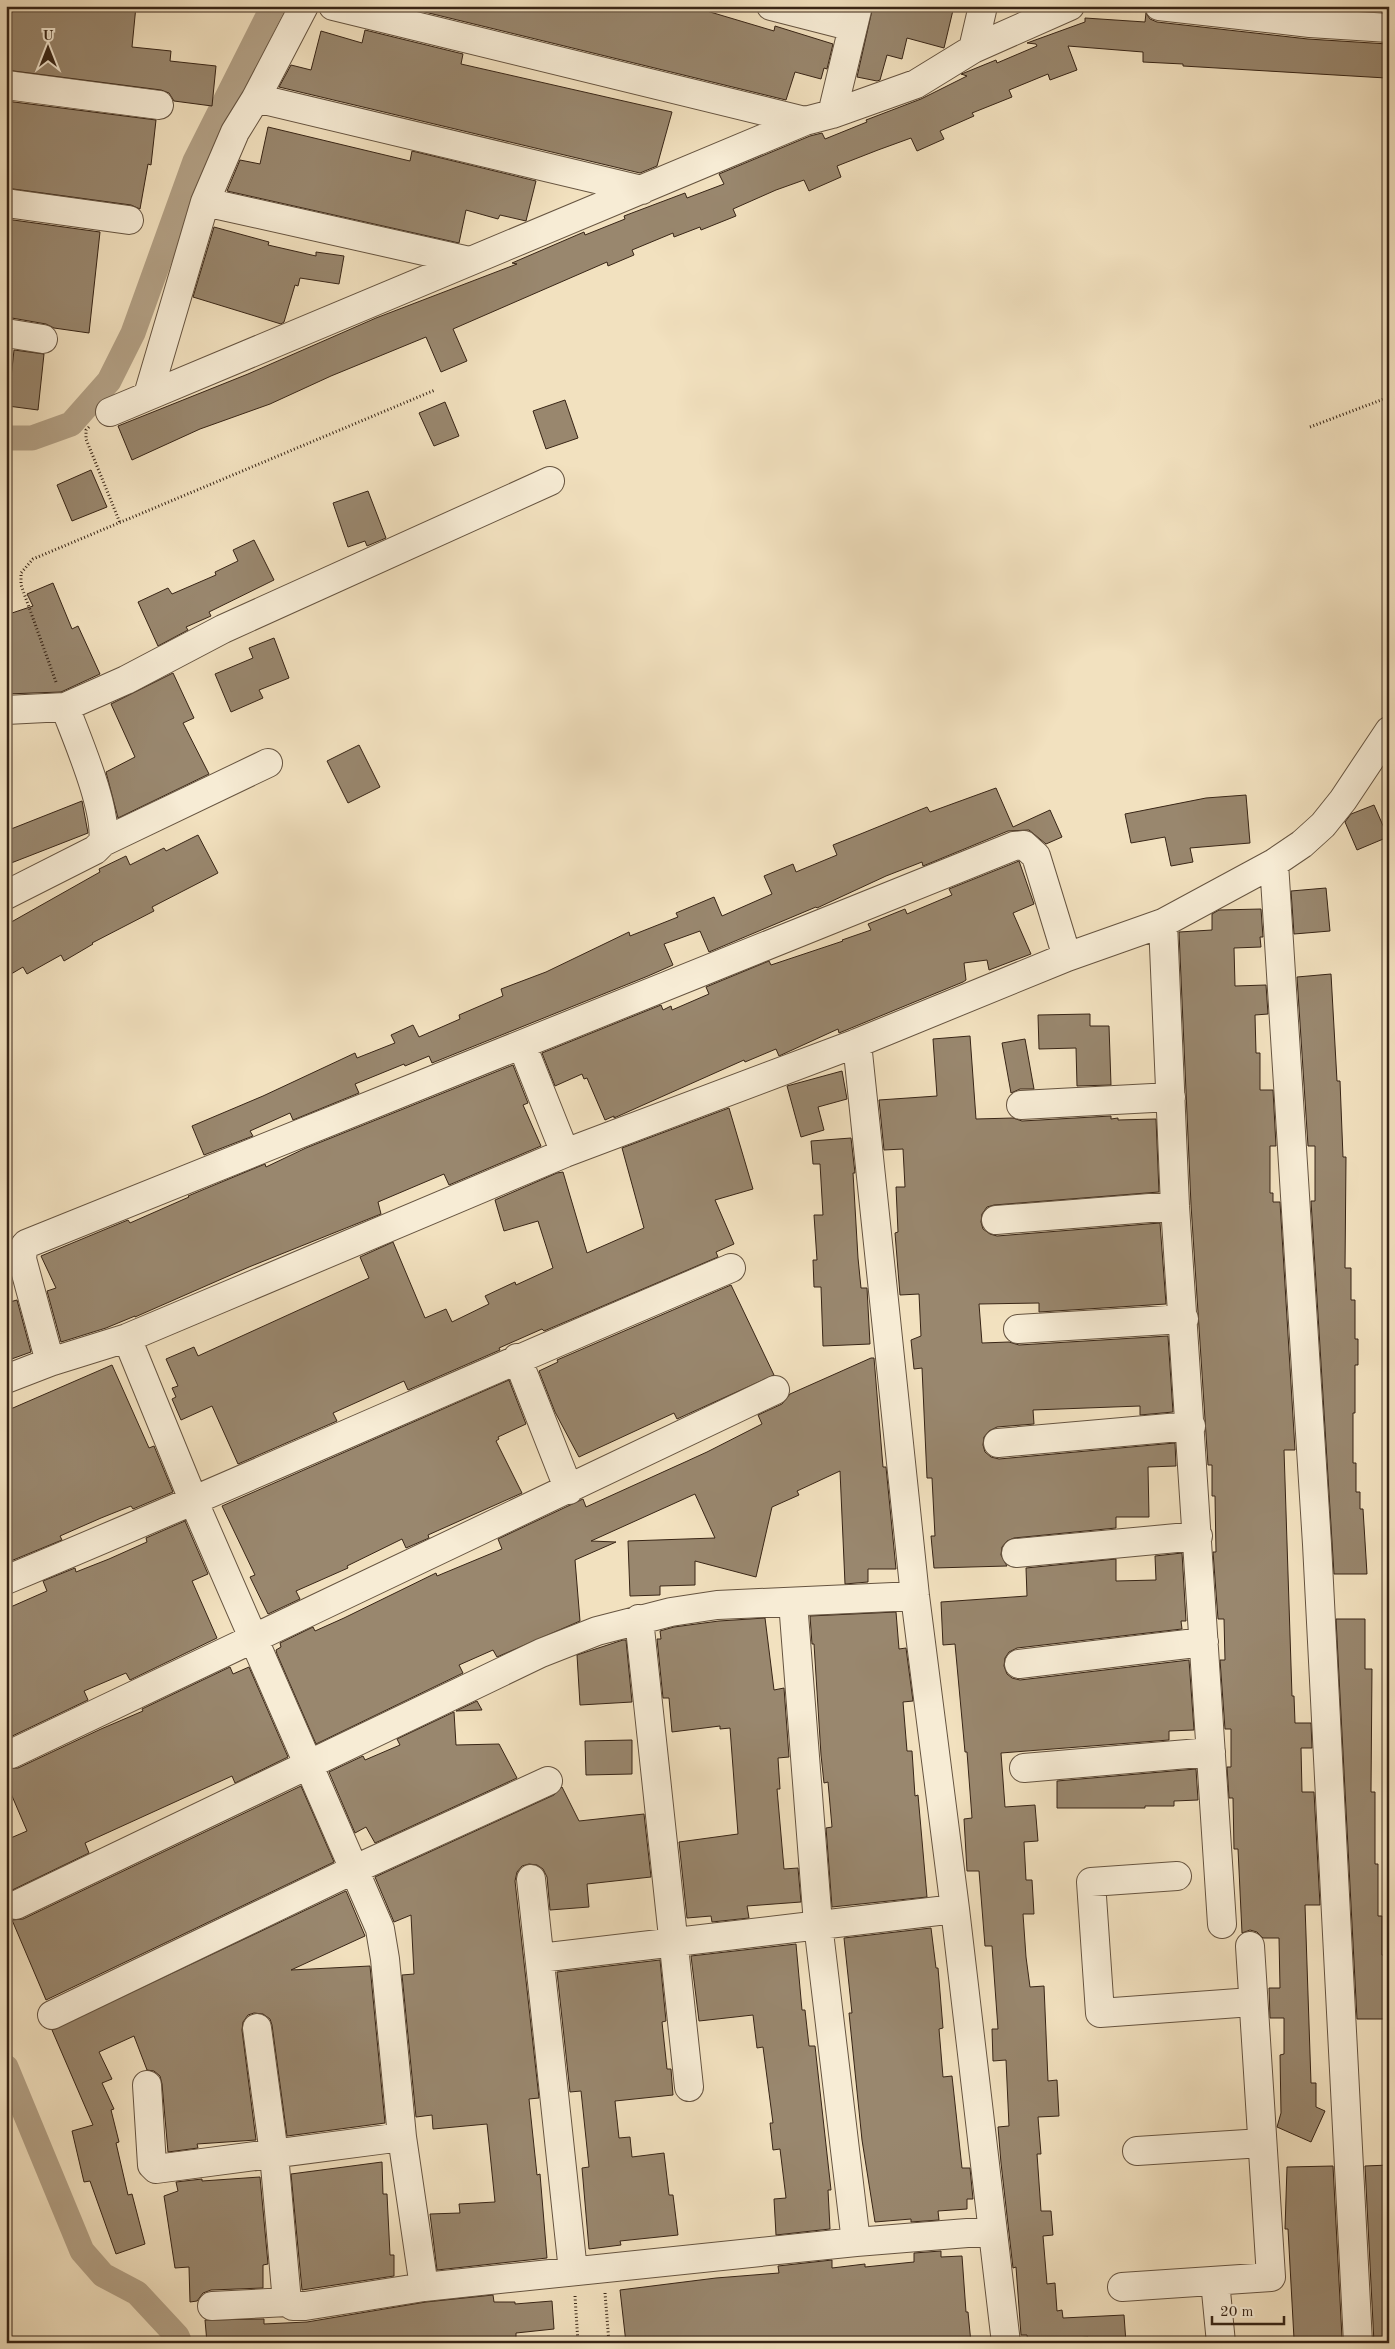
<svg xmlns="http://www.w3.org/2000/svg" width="1395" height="2349" font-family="'Old Standard TT',serif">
  <rect width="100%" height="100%" fill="#f2e1bf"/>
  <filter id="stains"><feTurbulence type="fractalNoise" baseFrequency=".004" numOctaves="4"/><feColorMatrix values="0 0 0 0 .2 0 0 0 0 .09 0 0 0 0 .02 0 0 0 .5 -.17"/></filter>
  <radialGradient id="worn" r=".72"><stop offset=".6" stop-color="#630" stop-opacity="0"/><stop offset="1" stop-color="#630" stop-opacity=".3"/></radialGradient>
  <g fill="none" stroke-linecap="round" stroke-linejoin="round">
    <path stroke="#b3a186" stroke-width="25" d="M 6,438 L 32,438 L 71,424 L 109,381 L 133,333 L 195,161 L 273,6
      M 6,2067 L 82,2251 L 103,2275 L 137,2293 L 177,2336 L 180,2343"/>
  </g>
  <path fill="#99876e" stroke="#382516" d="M 6,6 L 136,6 L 132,47 L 171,51 L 170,61 L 216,66 L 212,106 L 174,101 L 169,93 L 161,90 L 6,70 Z
    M 400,6 L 690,6 L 774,31 L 775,26 L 833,44 L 827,69 L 824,68 L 821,79 L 795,72 L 786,100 Z
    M 873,6 L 954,6 L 944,48 L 907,38 L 902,59 L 887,55 L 880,80 L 877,81 L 857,77 Z
    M 1368,6 L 1389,6 L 1389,12 L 1366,11 Z
    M 1146,13 L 1150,19 L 1157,22 L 1308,39 L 1388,44 L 1386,78 L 1183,66 L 1183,64 L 1143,62 L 1143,52 L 1068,46 L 1077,70 L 1050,80 L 1048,74 L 1009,90 L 1012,97 L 972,113 L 974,116 L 940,131 L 944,139 L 917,151 L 911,138 L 878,150 L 837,166 L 841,177 L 809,191 L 804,180 L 776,190 L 733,209 L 736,216 L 701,230 L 700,227 L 674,237 L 673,233 L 632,250 L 634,255 L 608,266 L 607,262 L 453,329 L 467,361 L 441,372 L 426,337 L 331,376 L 270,404 L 200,429 L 132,460 L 118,426 L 248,374 L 376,318 L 517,264 L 512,263 L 584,232 L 585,235 L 625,219 L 624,216 L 685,193 L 687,198 L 724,184 L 719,174 L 810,136 L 822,133 L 825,139 L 867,122 L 866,120 L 921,99 L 967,76 L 961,74 L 964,73 L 996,60 L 997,63 L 1037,46 L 1036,44 L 1027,43 L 1085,22 L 1085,18 L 1145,22 Z
    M 365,30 L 463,54 L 461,64 L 672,112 L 657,166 L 640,173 L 279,87 L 291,65 L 311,70 L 321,31 L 362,43 Z
    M 6,101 L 156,120 L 151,165 L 148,164 L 140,209 L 131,205 L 6,188 Z
    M 268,127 L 410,161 L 412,151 L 536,181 L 526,221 L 500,215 L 498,219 L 466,210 L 459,243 L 227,191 L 240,160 L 260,164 Z
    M 6,219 L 100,232 L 89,333 L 54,328 L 46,324 L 6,317 Z
    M 214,227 L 269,242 L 268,245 L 316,256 L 316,252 L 344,256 L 339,284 L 300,278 L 298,286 L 295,285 L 284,322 L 281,324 L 193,297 Z
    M 14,350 L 44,354 L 38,410 L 8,406 Z
    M 565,400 L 578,438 L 546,449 L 533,411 Z
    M 445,402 L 459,436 L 434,446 L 419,413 Z
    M 91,470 L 107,507 L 72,521 L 57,485 Z
    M 368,491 L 386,538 L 367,546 L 365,541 L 348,547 L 333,503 Z
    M 254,540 L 274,580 L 209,612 L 211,616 L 186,627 L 188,630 L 158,646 L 138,602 L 168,588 L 172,594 L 216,575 L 215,572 L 238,561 L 233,550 Z
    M 53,583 L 72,629 L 78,626 L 100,674 L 61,692 L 6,694 L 6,615 L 33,606 L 27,594 Z
    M 274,638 L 289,678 L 259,690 L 263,698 L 231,712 L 215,674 L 253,658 L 249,648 Z
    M 173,673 L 194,718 L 183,723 L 209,774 L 118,818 L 106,772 L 135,757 L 111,704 Z
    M 359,745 L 380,787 L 348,803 L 327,761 Z
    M 996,788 L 1013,827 L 1050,810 L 1062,837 L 1046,844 L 1029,830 L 1008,831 L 923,866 L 922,862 L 886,876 L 817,908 L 816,907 L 709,952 L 700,931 L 664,944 L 673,965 L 648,976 L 432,1063 L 429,1056 L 405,1066 L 404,1064 L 355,1084 L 359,1093 L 293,1120 L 290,1113 L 250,1131 L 253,1136 L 204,1155 L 192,1126 L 263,1096 L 355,1053 L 357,1058 L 395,1043 L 391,1035 L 413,1025 L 419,1037 L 460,1019 L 459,1015 L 503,996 L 501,989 L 546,972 L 629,932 L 630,936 L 678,917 L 676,913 L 714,897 L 722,916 L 772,894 L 764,876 L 793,864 L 796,872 L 837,855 L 833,845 L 863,833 L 927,807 L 930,812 Z
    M 1246,795 L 1250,843 L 1190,848 L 1193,862 L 1171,866 L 1165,837 L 1131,843 L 1125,814 L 1206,798 Z
    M 82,801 L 88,833 L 6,865 L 6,831 Z
    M 1374,805 L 1388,837 L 1357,850 L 1345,822 L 1351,814 Z
    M 198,835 L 218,873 L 152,907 L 154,911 L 92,943 L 93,944 L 64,961 L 61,955 L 27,974 L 23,967 L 6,977 L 6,925 L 100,872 L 99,869 L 126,856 L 130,865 L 164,848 L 166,851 Z
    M 1019,861 L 1034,904 L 1013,913 L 1031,954 L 989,970 L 987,960 L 964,963 L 966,980 L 963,982 L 839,1033 L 838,1029 L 779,1056 L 776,1049 L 745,1062 L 744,1060 L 614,1118 L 614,1116 L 605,1120 L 587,1078 L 584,1079 L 582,1074 L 555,1086 L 542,1053 L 661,1005 L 663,1010 L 671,1006 L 672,1010 L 709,994 L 706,987 L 769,961 L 771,965 L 843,941 L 842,940 L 871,930 L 868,924 L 905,909 L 907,914 L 952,895 L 949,889 Z
    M 1326,888 L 1330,931 L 1294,934 L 1291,891 Z
    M 1261,909 L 1263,937 L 1260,937 L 1261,947 L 1234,948 L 1235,986 L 1266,985 L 1268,1014 L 1255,1015 L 1256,1053 L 1260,1053 L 1260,1090 L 1273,1090 L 1276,1146 L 1270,1146 L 1270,1193 L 1273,1193 L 1273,1202 L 1280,1202 L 1295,1450 L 1284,1450 L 1292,1696 L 1294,1696 L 1295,1723 L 1311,1723 L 1312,1748 L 1301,1748 L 1302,1792 L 1314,1792 L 1320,1905 L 1305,1905 L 1311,2083 L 1316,2083 L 1316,2107 L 1325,2111 L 1311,2142 L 1277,2127 L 1281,2113 L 1280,2055 L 1284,2054 L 1284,2018 L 1270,2018 L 1269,1988 L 1280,1988 L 1279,1938 L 1263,1938 L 1257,1932 L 1250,1930 L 1242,1933 L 1238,1849 L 1234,1849 L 1233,1798 L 1229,1798 L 1227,1767 L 1231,1767 L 1231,1729 L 1225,1729 L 1220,1660 L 1225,1660 L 1224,1619 L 1218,1619 L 1213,1552 L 1216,1552 L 1215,1496 L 1212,1496 L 1212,1465 L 1208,1465 L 1191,1205 L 1179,932 L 1212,930 L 1212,914 L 1219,910 Z
    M 1331,974 L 1337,1081 L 1340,1081 L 1343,1157 L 1346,1157 L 1345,1268 L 1351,1268 L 1351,1300 L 1355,1300 L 1355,1339 L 1358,1339 L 1358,1365 L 1355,1365 L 1355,1413 L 1353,1413 L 1353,1463 L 1356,1463 L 1356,1492 L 1360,1492 L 1360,1509 L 1363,1509 L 1367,1574 L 1334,1574 L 1311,1201 L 1315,1201 L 1315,1146 L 1308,1146 L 1297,977 Z
    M 1090,1014 L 1090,1026 L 1109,1026 L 1111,1085 L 1077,1086 L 1076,1048 L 1039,1049 L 1038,1015 Z
    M 970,1036 L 976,1119 L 1013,1118 L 1022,1121 L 1111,1116 L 1111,1119 L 1118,1118 L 1118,1120 L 1156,1119 L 1159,1192 L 994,1205 L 987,1207 L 982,1214 L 981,1222 L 983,1229 L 990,1234 L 997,1236 L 1160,1223 L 1166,1304 L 1039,1312 L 1039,1303 L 979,1304 L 982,1343 L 1009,1342 L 1019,1345 L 1168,1336 L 1173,1412 L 1140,1415 L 1140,1406 L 1033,1410 L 1034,1424 L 997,1427 L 989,1431 L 984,1437 L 983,1445 L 985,1452 L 991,1457 L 999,1459 L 1175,1443 L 1176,1466 L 1148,1467 L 1149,1517 L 1116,1517 L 1116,1528 L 1014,1538 L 1007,1541 L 1002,1547 L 1001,1555 L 1007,1566 L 934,1568 L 931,1536 L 935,1536 L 932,1478 L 927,1478 L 922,1368 L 914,1369 L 911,1340 L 921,1336 L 919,1294 L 900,1295 L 895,1233 L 898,1232 L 896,1187 L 905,1187 L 903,1149 L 884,1150 L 879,1100 L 937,1096 L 933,1039 Z
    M 1025,1039 L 1034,1089 L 1020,1089 L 1011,1093 L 1002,1043 Z
    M 513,1065 L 528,1103 L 523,1105 L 541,1146 L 449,1185 L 444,1174 L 378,1202 L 381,1214 L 249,1267 L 135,1317 L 135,1316 L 106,1328 L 61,1342 L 47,1291 L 56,1288 L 41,1256 L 128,1220 L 130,1223 L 189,1197 L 188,1196 L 265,1164 L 266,1167 L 306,1148 Z
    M 842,1071 L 847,1099 L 818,1107 L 824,1130 L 801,1137 L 787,1086 Z
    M 729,1108 L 753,1189 L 715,1200 L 734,1244 L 716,1252 L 718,1257 L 544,1331 L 542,1329 L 499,1348 L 500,1350 L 408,1390 L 404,1381 L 333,1413 L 337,1421 L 238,1464 L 212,1406 L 181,1420 L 172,1399 L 176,1397 L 172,1388 L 178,1386 L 166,1359 L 194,1347 L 198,1356 L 369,1278 L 360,1257 L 393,1242 L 425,1318 L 446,1309 L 452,1322 L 489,1304 L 485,1296 L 515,1282 L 516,1285 L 553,1268 L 538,1221 L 504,1231 L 495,1200 L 557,1173 L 563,1172 L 587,1253 L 644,1228 L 622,1148 Z
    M 851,1138 L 855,1173 L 853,1173 L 858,1258 L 861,1288 L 867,1288 L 870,1344 L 823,1346 L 821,1287 L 814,1287 L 813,1260 L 817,1260 L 814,1215 L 823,1215 L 820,1164 L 813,1164 L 811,1141 Z
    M 731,1285 L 774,1375 L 677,1419 L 674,1413 L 579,1457 L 555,1412 L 539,1371 L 558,1362 L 557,1360 Z
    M 17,1300 L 31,1352 L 6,1361 L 6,1303 Z
    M 871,1358 L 874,1358 L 883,1467 L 886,1467 L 896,1569 L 868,1569 L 868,1582 L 845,1584 L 840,1471 L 797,1491 L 799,1495 L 772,1507 L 756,1577 L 695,1561 L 695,1585 L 660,1586 L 660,1595 L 630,1596 L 628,1541 L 715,1538 L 695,1494 L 591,1541 L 616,1542 L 575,1560 L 580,1621 L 497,1657 L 493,1650 L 459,1665 L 463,1673 L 316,1744 L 277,1654 L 276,1650 L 281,1647 L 280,1643 L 313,1627 L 315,1631 L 344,1618 L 436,1573 L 437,1576 L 502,1549 L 498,1539 L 583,1499 L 586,1507 L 707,1452 L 762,1424 L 758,1415 L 782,1404 L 790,1394 Z
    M 112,1365 L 149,1448 L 154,1446 L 173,1492 L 133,1509 L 131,1506 L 101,1518 L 60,1536 L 62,1540 L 6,1563 L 6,1411 Z
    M 509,1380 L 526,1424 L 498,1437 L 499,1439 L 496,1441 L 522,1493 L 428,1535 L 429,1538 L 406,1548 L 402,1539 L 347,1566 L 348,1568 L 296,1591 L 300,1599 L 268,1614 L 250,1577 L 255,1575 L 222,1506 Z
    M 185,1521 L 208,1574 L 192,1581 L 217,1638 L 130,1680 L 126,1673 L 84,1691 L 88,1700 L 6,1739 L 6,1609 L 47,1591 L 43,1581 L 75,1568 L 76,1572 L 109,1559 L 147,1542 L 146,1538 Z
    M 1182,1553 L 1186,1621 L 1181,1621 L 1182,1629 L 1017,1648 L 1009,1652 L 1005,1658 L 1004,1666 L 1007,1674 L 1012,1678 L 1020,1680 L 1189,1660 L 1194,1730 L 1169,1731 L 1169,1740 L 1001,1753 L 1005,1807 L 1035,1805 L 1038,1841 L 1024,1842 L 1026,1880 L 1032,1880 L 1034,1914 L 1023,1914 L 1026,1957 L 1030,1987 L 1044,1986 L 1048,2081 L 1057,2080 L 1059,2116 L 1038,2117 L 1041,2154 L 1037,2154 L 1041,2211 L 1051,2211 L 1053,2235 L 1043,2236 L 1047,2284 L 1055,2283 L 1057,2311 L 1062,2310 L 1063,2318 L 1124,2315 L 1126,2343 L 1088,2343 L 1088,2337 L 1028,2342 L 1027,2335 L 1021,2335 L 1016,2267 L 1013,2268 L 1001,2163 L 998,2127 L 1009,2126 L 1006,2060 L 993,2061 L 992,2029 L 998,2029 L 992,1946 L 985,1946 L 979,1871 L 967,1871 L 964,1819 L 972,1818 L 967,1752 L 965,1752 L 955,1644 L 943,1645 L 941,1602 L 1027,1596 L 1026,1568 L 1116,1559 L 1116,1581 L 1156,1580 L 1155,1556 Z
    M 896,1612 L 899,1649 L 906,1648 L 913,1701 L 903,1702 L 907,1751 L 912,1751 L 915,1796 L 918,1795 L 927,1897 L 832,1907 L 826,1828 L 832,1827 L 828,1782 L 824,1783 L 821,1755 L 814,1644 L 812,1644 L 810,1616 Z
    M 765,1618 L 774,1690 L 784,1688 L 789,1757 L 778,1758 L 780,1789 L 777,1789 L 784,1869 L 798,1868 L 801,1902 L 747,1906 L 749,1918 L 712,1922 L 711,1916 L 687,1918 L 679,1842 L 738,1834 L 730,1728 L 720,1729 L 720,1726 L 672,1732 L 669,1698 L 663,1698 L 657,1639 L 661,1639 L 660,1631 L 674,1627 L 719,1621 Z
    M 1336,1619 L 1365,1619 L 1365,1669 L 1372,1669 L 1371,1792 L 1375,1792 L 1375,1864 L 1378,1864 L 1378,1916 L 1382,1916 L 1382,1955 L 1387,1955 L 1386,2019 L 1357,2019 Z
    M 623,1640 L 626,1640 L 632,1702 L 580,1705 L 577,1655 Z
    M 230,1667 L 233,1674 L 249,1667 L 288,1757 L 235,1783 L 232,1776 L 85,1843 L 89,1853 L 6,1893 L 6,1840 L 27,1831 L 6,1782 L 6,1768 L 18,1768 L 101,1729 L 143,1711 L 142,1709 Z
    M 477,1701 L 482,1710 L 456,1711 Z
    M 454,1712 L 456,1745 L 499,1744 L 517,1778 L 375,1843 L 366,1827 L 355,1833 L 329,1772 L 363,1756 L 365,1760 L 400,1745 L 397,1739 Z
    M 632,1740 L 632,1774 L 586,1775 L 585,1741 Z
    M 1196,1769 L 1198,1800 L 1174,1801 L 1174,1806 L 1145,1806 L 1145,1808 L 1057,1808 L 1057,1781 Z
    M 301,1786 L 334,1862 L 46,2000 L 12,1920 L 23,1919 Z
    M 562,1787 L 579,1821 L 644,1814 L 651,1877 L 587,1884 L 589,1907 L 550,1910 L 547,1877 L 543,1869 L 537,1865 L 529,1864 L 522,1866 L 517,1872 L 515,1881 L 539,2098 L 529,2099 L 537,2175 L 540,2174 L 547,2258 L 437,2270 L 430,2214 L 460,2213 L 459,2204 L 495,2202 L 487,2124 L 433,2129 L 432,2115 L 416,2117 L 402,1975 L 414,1974 L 411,1915 L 394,1922 L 375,1877 L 554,1795 Z
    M 346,1891 L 365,1936 L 291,1970 L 370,1966 L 385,2123 L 287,2136 L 272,2025 L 270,2019 L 263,2014 L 254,2013 L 248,2015 L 243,2022 L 242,2030 L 256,2140 L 197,2144 L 198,2148 L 168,2152 L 162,2084 L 160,2076 L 154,2071 L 147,2070 L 134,2036 L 99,2052 L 112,2079 L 102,2083 L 114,2109 L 111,2110 L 119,2142 L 116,2143 L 128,2195 L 132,2194 L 145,2244 L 116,2254 L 90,2181 L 84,2182 L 72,2131 L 93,2125 L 52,2030 Z
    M 931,1928 L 936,1968 L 938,1968 L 943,2028 L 939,2029 L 943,2077 L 952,2076 L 962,2168 L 970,2168 L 973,2199 L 967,2199 L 967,2209 L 938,2211 L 939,2220 L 911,2222 L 911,2219 L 875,2222 L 862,2140 L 849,2013 L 852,2013 L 844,1938 Z
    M 796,1944 L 802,2010 L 805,2010 L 809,2046 L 815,2046 L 831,2190 L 828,2190 L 830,2229 L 776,2235 L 774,2199 L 786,2198 L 780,2149 L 773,2150 L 770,2123 L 773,2123 L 763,2047 L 757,2048 L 753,2015 L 699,2021 L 691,1956 Z
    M 660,1960 L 666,2021 L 662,2022 L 667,2069 L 671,2069 L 673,2095 L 615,2101 L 619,2138 L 630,2137 L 632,2157 L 664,2153 L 669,2195 L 673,2195 L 678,2235 L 620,2241 L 621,2245 L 589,2249 L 582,2168 L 589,2167 L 581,2091 L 570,2092 L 557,1972 Z
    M 382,2162 L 383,2194 L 387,2194 L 390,2255 L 394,2255 L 394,2276 L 302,2290 L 291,2174 Z
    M 1389,2165 L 1389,2343 L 1374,2343 L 1365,2166 Z
    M 1333,2166 L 1342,2338 L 1294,2339 L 1288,2229 L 1285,2229 L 1287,2167 Z
    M 260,2177 L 268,2264 L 263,2265 L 263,2288 L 211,2290 L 203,2293 L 197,2301 L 190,2302 L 189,2267 L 175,2268 L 164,2196 L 178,2191 L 176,2182 L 202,2179 L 202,2181 Z
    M 941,2251 L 941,2257 L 962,2256 L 966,2312 L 968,2312 L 971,2343 L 626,2343 L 620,2290 L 716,2278 L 779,2273 L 778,2266 L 832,2260 L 832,2268 L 865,2264 L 865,2267 L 904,2263 L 914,2262 L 914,2253 Z
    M 493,2295 L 494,2302 L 515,2302 L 515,2304 L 552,2301 L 554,2329 L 516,2333 L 516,2339 L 494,2340 L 494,2343 L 207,2343 L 205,2320 L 264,2319 L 264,2324 L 307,2322 L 426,2302 Z"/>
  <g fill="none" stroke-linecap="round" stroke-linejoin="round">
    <defs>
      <path id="minor" d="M 333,6 L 805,121
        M 771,6 L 853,27
        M 1159,6 L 1310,23 L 1389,28
        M 973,49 L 983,6
        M 6,85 L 159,105
        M 256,98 L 642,190
        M 832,114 L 858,6
        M 205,202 L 469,261
        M 6,203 L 129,220
        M 6,333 L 43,339
        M 148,395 L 205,202 L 235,132 L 256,98 L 304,6
        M 110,412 L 805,121 L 832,114 L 916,84 L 973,49 L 1070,6
        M 6,710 L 65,707 L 126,680 L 223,629 L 550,481
        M 103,842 L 268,763
        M 1274,863 L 1317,1544 L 1358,2343
        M 6,895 L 95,850 L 103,842 C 108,810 77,739 65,707
        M 1163,923 L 1175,1206 L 1222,1924
        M 857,1043 L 915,1596 L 955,1909 L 1006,2343
        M 522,1045 L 565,1153
        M 1021,1105 L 1171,1097
        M 996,1220 L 1175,1206
        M 1018,1329 L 1184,1319
        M 127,1338 L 194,1502 L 380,1929 L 385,1959 L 402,2137 L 424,2287 L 856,2242 L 992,2231
        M 517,1358 L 569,1490
        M 50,1362 L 22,1259 L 23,1249 L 26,1244 L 1014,846 L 1024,845 L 1036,856 L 1067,957
        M 6,1379 L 50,1362 L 127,1338 L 565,1153 L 857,1043 L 1067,957 L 1163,923 L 1274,863 L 1302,844 L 1323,825 L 1343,800 L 1389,731
        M 998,1443 L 1191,1426
        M 1016,1553 L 1198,1536
        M 6,1580 C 249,1479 489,1370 731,1268
        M 793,1602 L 818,1924 L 856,2242
        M 639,1619 L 689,2087
        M 1019,1664 L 1204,1642
        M 11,1754 L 775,1390
        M 1024,1768 L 1211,1752
        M 1177,1876 L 1091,1882 L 1100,2013 L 1252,2002
        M 531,1879 L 573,2271
        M 16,1905 L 541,1653 L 597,1631 L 671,1612 L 717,1605 L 915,1596
        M 540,1958 L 955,1909
        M 52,2015 L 353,1870 L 548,1781
        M 257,2028 L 274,2154 L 287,2302 L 293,2306 L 305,2306 L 424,2287
        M 147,2085 L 152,2165 L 156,2169 L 402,2137
        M 1137,2151 L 1262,2143
        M 1215,2281 L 1221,2343
        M 1122,2287 L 1271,2277 L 1250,1946
        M 212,2306 L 287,2302"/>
    </defs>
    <use href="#minor" stroke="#665440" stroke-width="30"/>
    <path stroke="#382516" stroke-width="3" stroke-dasharray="1 2.5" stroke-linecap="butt" d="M 89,427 L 86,430 L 86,439 L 120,523
      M 1310,427 L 1389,397
      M 56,682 L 21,585 L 21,573 L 33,559 L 435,390
      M 605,2293 L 609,2343
      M 575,2296 L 578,2343"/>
    <use href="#minor" stroke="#f7ecd5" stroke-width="28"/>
  </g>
  <rect width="1395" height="2349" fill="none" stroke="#f2e1bf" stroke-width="25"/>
  <rect x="8" y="8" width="1380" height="2334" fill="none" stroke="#382516" stroke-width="2.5"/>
  <rect x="12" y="12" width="1370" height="2324" fill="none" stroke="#382516"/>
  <g transform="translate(48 48)" stroke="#f7ecd5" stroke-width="4" paint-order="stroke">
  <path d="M0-4L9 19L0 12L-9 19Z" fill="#382516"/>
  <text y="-8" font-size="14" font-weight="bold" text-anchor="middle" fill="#382516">U</text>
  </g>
  <path d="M1212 2316v8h72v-8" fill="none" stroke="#382516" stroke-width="2.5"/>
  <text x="1220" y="2316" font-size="15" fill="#382516" stroke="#f7ecd5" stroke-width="4" paint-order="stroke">20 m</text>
  <rect width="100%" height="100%" filter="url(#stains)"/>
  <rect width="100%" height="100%" fill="url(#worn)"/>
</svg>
